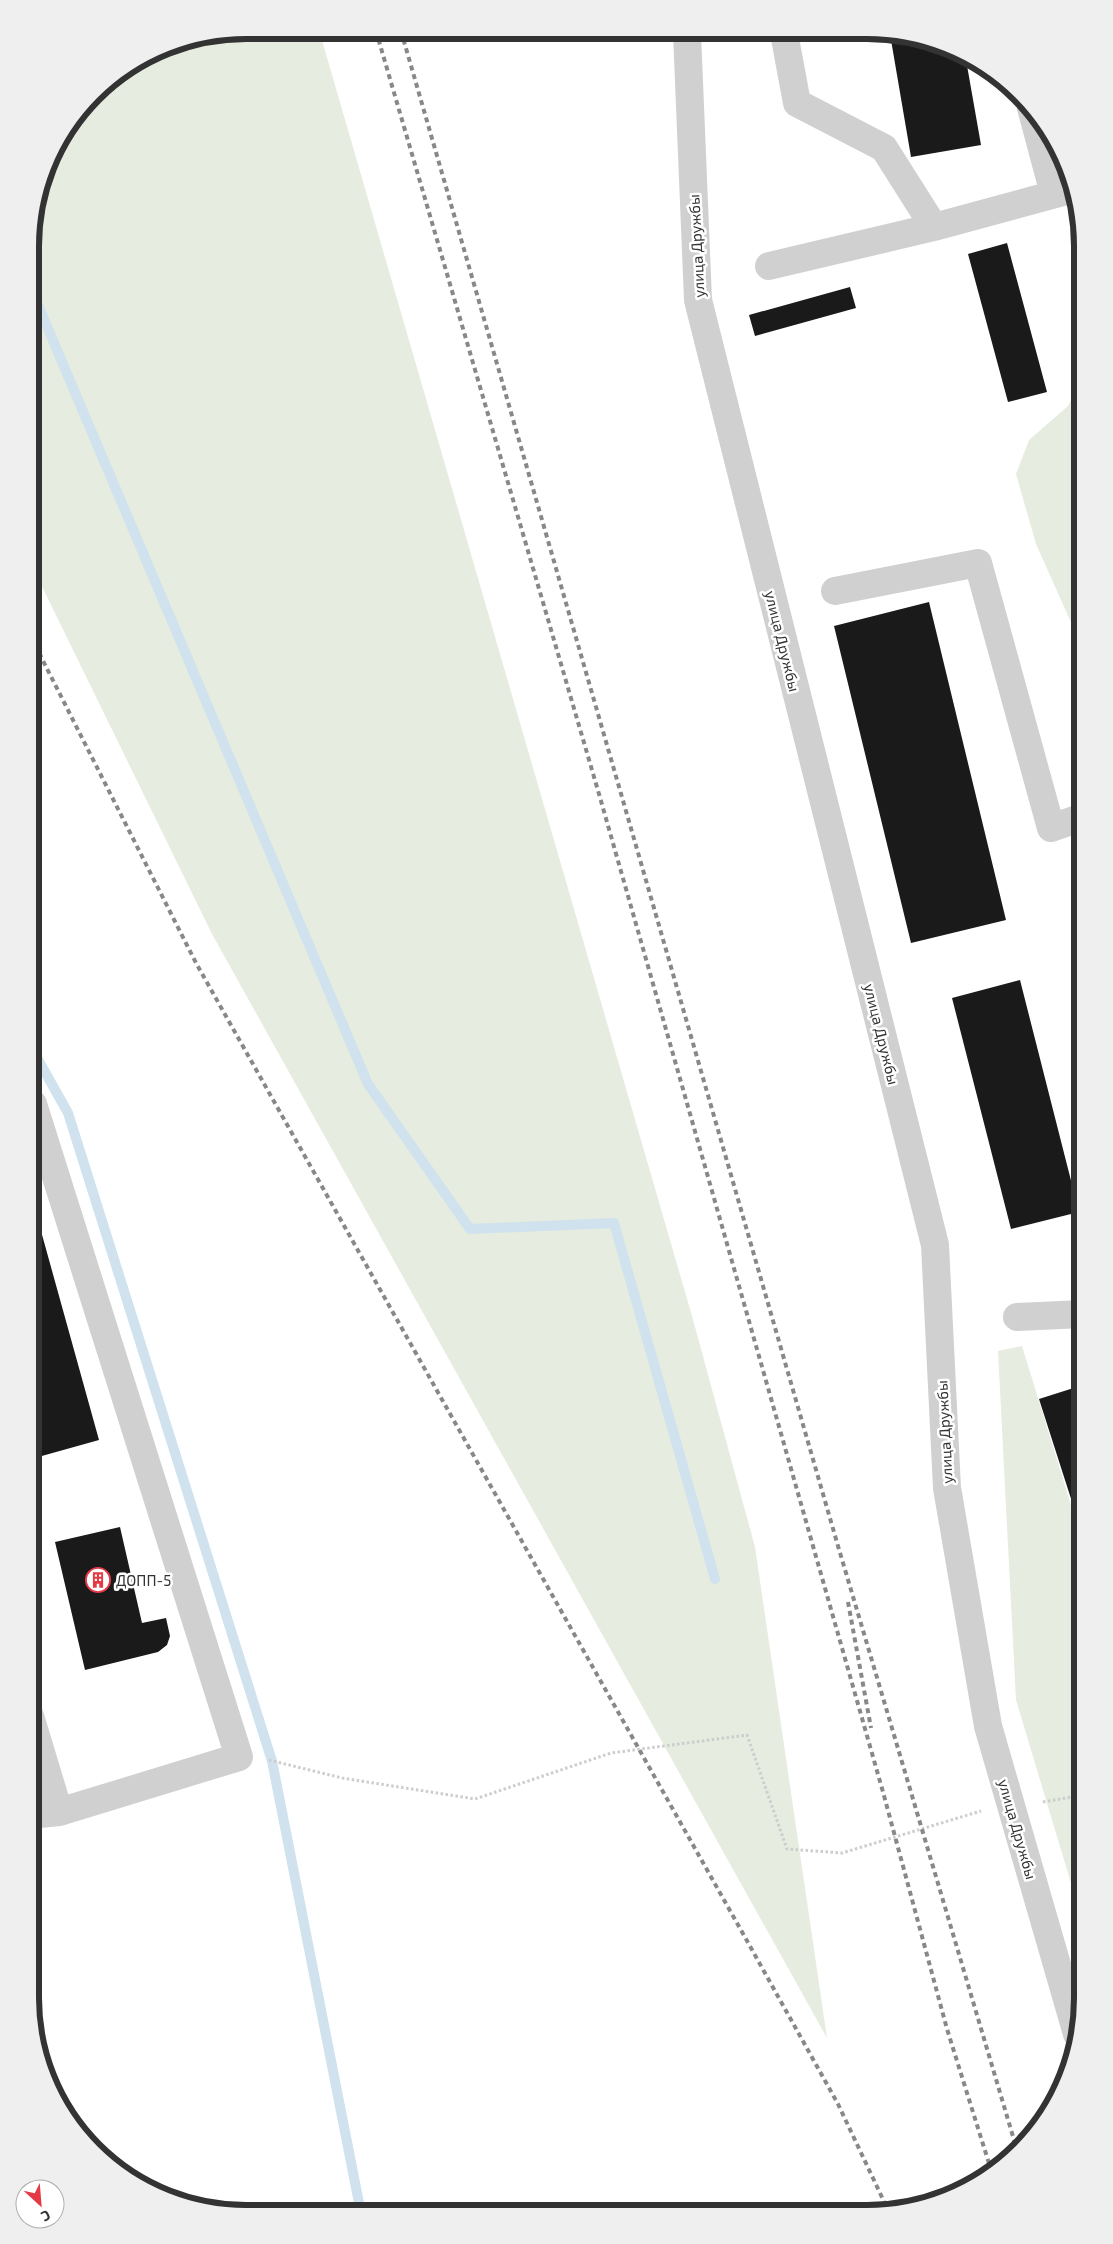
<svg xmlns="http://www.w3.org/2000/svg" width="1113" height="2244" font-family="'Exo 2',sans-serif">
  <rect width="100%" height="100%" fill="#fff"/>
  <path fill="#e6ecdf" d="M 246,30 L 319,30 L 692,1316 L 755,1547 L 827,2038 L 212,934 L 31,564 L 32,218 L 52,150 L 103,84 L 164,46 Z
    M 1083,377 L 1083,649 L 1036,544 L 1016,474 L 1029,440 L 1068,406 Z
    M 1022,1346 L 1083,1544 L 1083,1923 L 1016,1700 L 998,1351 Z"/>
  <g fill="none" stroke-linecap="round" stroke-linejoin="round">
    <path stroke="#cfe2ee" stroke-width="10" d="M 32,291 L 368,1084 L 470,1229 L 614,1223 L 715,1579
      M 31,1047 L 68,1113 L 272,1761 L 361,2213"/>
  </g>
  <path fill="#1a1a1a" d="M 890,34 L 909,34 L 965,54 L 981,145 L 911,157 Z
    M 1007,243 L 1047,392 L 1008,402 L 968,254 Z
    M 850,287 L 856,308 L 755,336 L 749,315 Z
    M 929,602 L 1006,920 L 911,943 L 834,626 Z
    M 1020,980 L 1079,1212 L 1011,1229 L 952,998 Z
    M 31,1195 L 99,1440 L 31,1459 Z
    M 1083,1385 L 1083,1533 L 1082,1533 L 1039,1399 Z
    M 120,1527 L 142,1623 L 166,1618 L 170,1636 L 167,1645 L 158,1652 L 85,1670 L 55,1542 Z"/>
  <g fill="none" stroke-linecap="round" stroke-linejoin="round">
    <path stroke="#cdcdcd" stroke-width="3" stroke-dasharray="2.5 2.5" stroke-linecap="butt" d="M 269,1760 L 342,1778 L 475,1799 L 611,1753 L 747,1735 L 787,1849 L 842,1853 L 981,1811
      M 1043,1802 L 1083,1795"/>
    <path stroke="#d0d0d0" stroke-width="28" d="M 687,33 L 698,300 L 935,1245 L 947,1488 L 988,1726 L 1077,2034
      M 784,33 L 797,103 L 884,148 L 934,227
      M 1031,108 L 1054,194
      M 769,266 L 934,227 L 1074,189
      M 835,591 L 978,563 L 1051,828 L 1083,817
      M 1017,1317 L 1083,1314
      M 30,1716 L 59,1812
      M 30,1815 L 59,1812 L 239,1757 L 33,1104 L 31,1102"/>
    <path stroke="#888" stroke-width="4" stroke-dasharray="5 4" stroke-linecap="butt" d="M 376,31 L 599,794 L 883,1792 L 947,2029 L 992,2173
      M 401,31 L 838,1546 L 1017,2150
      M 31,637 L 196,963 L 746,1939 L 838,2104 L 888,2210
      M 848,1602 L 871,1728"/>
  </g>
  <defs>
    <symbol id="building-ring" viewBox="-11 -11 22 22"><circle r="9.5" fill="#fff" stroke="#e63946" stroke-width="1.5"/><path d="M-4-6H4V6H1V3H-1V6H-4ZM-2.5-4.3h1.7v1.8h-1.7ZM.8-4.3h1.7v1.8H.8ZM-2.5-1h1.7V.8h-1.7ZM.8-1h1.7V.8H.8Z" fill="#e63946"/></symbol>
  </defs>
  <g fill-rule="evenodd">
    <use href="#building-ring" x="84" y="1566" width="28" height="28"/>
  </g>
  <g text-anchor="middle" dominant-baseline="central" stroke-width="5" stroke-linejoin="round" paint-order="stroke">
    <g font-size="15" fill="#333" stroke="#fff">
      <text transform="translate(696 246) rotate(-93)">улица Дружбы</text>
      <text transform="translate(783 641) rotate(76)">улица Дружбы</text>
      <text transform="translate(882 1034) rotate(76)">улица Дружбы</text>
      <text transform="translate(944 1432) rotate(-93)">улица Дружбы</text>
      <text transform="translate(1018 1829) rotate(74)">улица Дружбы</text>
    </g>
    <g font-size="15" fill="#333" stroke="#fff" text-anchor="start">
      <text x="116" y="1580">ДОПП-5</text>
    </g>
  </g>
  <path d="M0 0H1113V2244H0ZM246 39H867A207 207 0 0 1 1074 246V1998A207 207 0 0 1 867 2205H246A207 207 0 0 1 39 1998V246A207 207 0 0 1 246 39Z" fill="#efefef" fill-rule="evenodd"/>
  <path fill="none" stroke="#333" stroke-width="6" d="M246 39H867A207 207 0 0 1 1074 246V1998A207 207 0 0 1 867 2205H246A207 207 0 0 1 39 1998V246A207 207 0 0 1 246 39Z"/>
  <g transform="translate(40 2204) rotate(154)"><circle r="24" fill="#ffffff" stroke="#adadad"/>
  <path d="M0-4L9 19L0 12L-9 19Z" fill="#e63946"/>
  <text y="-8" font-size="14" font-weight="bold" text-anchor="middle" fill="#333333">С</text>
  </g>
</svg>
